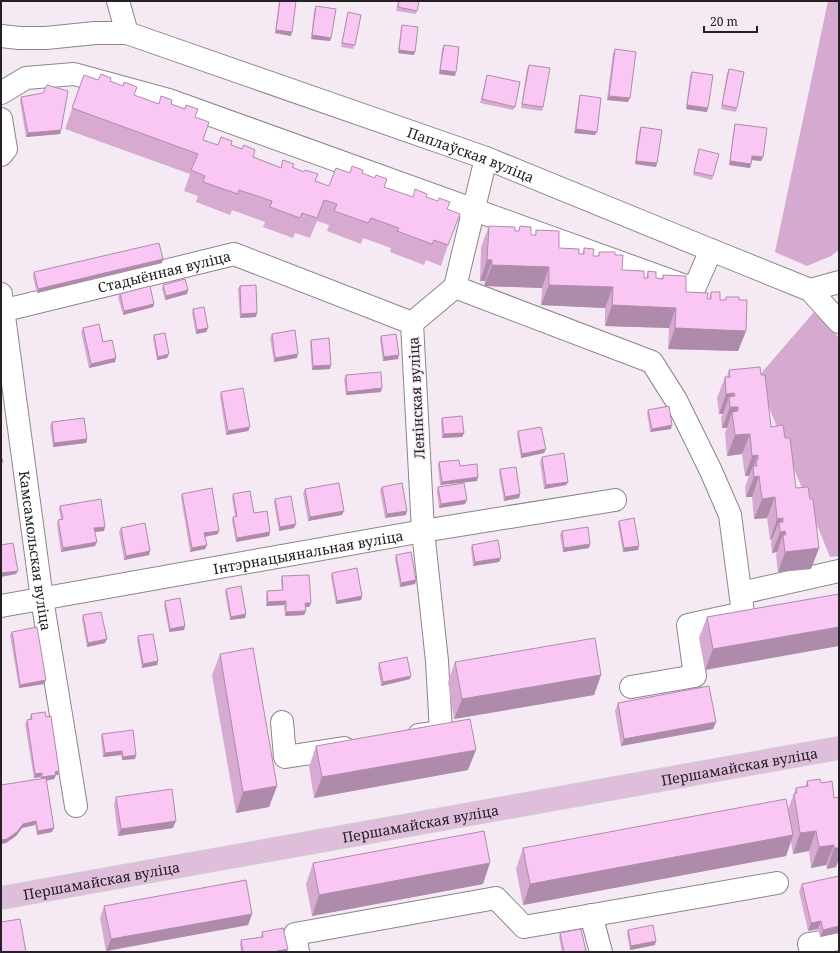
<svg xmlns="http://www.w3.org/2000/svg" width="840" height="953" font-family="'Noto Serif',serif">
  <rect width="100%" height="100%" fill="#f5eaf3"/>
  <path fill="#d6a9d0" d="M 828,1 L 839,1 L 839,250 L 831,256 L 807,266 L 775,252 Z
    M 814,312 L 831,325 L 839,339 L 839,556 L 830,557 L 757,378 Z"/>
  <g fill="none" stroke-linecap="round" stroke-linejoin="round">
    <defs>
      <g id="minor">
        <path d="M 118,1 L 127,33"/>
        <path id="s1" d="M 1,36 L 19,38 L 46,38 L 95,33 L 127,33 L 486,158 L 711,250 L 810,290 L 839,322"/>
        <path d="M 1,93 L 26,78 L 74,74 L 169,100 L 694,289 L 711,250"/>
        <path d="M 1,119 L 6,149 L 1,155"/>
        <path d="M 455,287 L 652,362 L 676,400 L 711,471 L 730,515 L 743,613 L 688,625 L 695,676 L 631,687"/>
        <path d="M 810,290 L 839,282"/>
        <path id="s2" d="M 1,294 L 42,599 L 76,806"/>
        <path id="s3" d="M 1,311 L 234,254 L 412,323"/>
        <path d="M 741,593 L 839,571"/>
        <path id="s4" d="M 1,606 L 423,531 L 615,500"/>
        <path d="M 282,722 L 285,757 L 344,748"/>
        <path d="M 419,735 L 441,732 L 437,661 L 423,531 L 412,323 L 455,287 L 486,158"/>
        <path d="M 591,915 L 601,952"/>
        <path d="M 298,952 L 295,934 L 496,898 L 524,927 L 777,883"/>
        <path d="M 811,952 L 809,944 L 839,939"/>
      </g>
      <g id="major">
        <path id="s5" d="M 1,898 L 839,748"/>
      </g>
    </defs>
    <use href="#minor" stroke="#8d848c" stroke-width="24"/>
    <use href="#major" stroke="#cfcecf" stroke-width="24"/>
    <use href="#minor" stroke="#fff" stroke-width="22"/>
    <use href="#major" stroke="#dfbedc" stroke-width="22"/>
  </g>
  <path fill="#d7aad2" d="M 279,1 L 296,1 L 292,32 L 291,36 L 275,33 Z
    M 398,1 L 419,1 L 416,14 L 396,11 Z
    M 316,6 L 330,41 L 311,39 L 314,10 Z
    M 348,12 L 355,45 L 353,49 L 341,47 Z
    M 402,25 L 414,55 L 398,53 L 401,28 Z
    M 444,45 L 455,76 L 439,74 L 442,49 Z
    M 615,49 L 628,102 L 607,100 L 613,53 Z
    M 529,65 L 543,107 L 542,111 L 521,108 L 527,69 Z
    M 729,69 L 737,108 L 736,112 L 721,109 L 727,73 Z
    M 692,72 L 707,112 L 686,109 L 690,76 Z
    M 84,75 L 98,80 L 110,81 L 134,95 L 159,104 L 171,104 L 195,117 L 203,140 L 218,145 L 231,145 L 253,157 L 280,167 L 292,167 L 315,181 L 329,186 L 350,173 L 362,173 L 384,187 L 412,197 L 426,197 L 447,209 L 448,245 L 441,266 L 426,260 L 424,265 L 390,252 L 391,248 L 363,238 L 361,244 L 327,231 L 329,225 L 317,221 L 310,238 L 295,233 L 293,238 L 263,227 L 265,222 L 232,210 L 230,215 L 196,202 L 198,196 L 184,191 L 190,174 L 65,129 Z
    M 487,75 L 515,107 L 513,110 L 480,103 Z
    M 580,95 L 595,135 L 574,133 L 579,99 Z
    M 21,97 L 61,130 L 60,134 L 26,137 L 20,101 Z
    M 735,124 L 763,157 L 761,161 L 752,160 L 750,168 L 729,165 L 734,127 Z
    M 641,127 L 657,163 L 656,167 L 635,164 L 639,131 Z
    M 699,149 L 713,176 L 712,180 L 693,175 Z
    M 489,226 L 518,231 L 520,226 L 531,235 L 535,235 L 536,230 L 559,248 L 579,254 L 582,254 L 584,248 L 593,256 L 598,256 L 599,252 L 615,255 L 622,270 L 644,278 L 646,278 L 648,271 L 656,278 L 662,278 L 663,275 L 686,292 L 707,299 L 709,299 L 711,292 L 720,300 L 725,300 L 726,297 L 739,300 L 746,331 L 738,351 L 668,349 L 669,328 L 605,326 L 605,308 L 541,305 L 542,288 L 484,286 L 485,281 L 480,281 L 481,247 Z
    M 163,259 L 162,263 L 37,293 L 33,276 L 34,272 Z
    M 163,285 L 188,290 L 187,294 L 165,300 L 162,289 Z
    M 240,286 L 256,317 L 240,318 L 238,289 Z
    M 120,294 L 154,304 L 153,307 L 123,315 L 118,297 Z
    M 193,309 L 208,328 L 206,332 L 196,334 L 192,313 Z
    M 83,328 L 103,342 L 115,362 L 89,368 L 81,332 Z
    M 272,334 L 297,358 L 274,362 L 270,338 Z
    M 154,335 L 167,358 L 157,360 L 153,339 Z
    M 381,336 L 398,359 L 383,361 L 380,340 Z
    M 311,340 L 330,369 L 312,370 L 310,344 Z
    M 729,370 L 761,375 L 771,427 L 785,438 L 796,488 L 810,499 L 819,548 L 811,569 L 778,572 L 776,555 L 777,552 L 772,553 L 771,543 L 772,539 L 770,540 L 767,518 L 754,519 L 752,497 L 746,497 L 745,487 L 749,476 L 745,476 L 742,454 L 727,456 L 725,433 L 727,428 L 722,428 L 721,417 L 723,414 L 719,414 L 717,398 L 725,377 L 727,377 Z
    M 346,375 L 381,392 L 346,395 L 344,379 Z
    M 221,392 L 250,427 L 248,431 L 226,435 L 220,396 Z
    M 648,410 L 671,429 L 650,432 L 647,413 Z
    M 442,418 L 464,433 L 462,437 L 442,438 L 441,422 Z
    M 52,422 L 87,439 L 86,443 L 53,447 L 50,426 Z
    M 518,431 L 546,449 L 544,453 L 521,458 L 517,435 Z
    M 542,457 L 568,482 L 566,485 L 544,489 L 540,461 Z
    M 439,462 L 460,466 L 477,481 L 440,485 L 438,466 Z
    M 500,469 L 520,494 L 519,498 L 504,501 L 499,473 Z
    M 382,487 L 406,515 L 385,518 L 380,490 Z
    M 438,487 L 465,504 L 439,508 L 437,491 Z
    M 305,489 L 342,515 L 308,521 L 303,493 Z
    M 182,494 L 218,534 L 205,537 L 207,545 L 205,549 L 190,552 L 181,497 Z
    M 233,494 L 254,513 L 270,532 L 269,536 L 236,542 L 232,521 L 233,517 L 235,516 L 232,498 Z
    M 275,499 L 294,528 L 279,531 L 274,503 Z
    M 60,506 L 104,531 L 95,532 L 95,546 L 61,552 L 57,524 L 58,520 L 61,520 L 59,509 Z
    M 619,521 L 639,546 L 638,550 L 623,552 L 618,524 Z
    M 121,528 L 150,551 L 149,555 L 124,560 L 119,532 Z
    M 562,531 L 590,544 L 589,548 L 563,552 L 560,535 Z
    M 472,545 L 501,558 L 499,562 L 473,566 L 471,548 Z
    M 396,555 L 416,580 L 415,584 L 400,587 L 395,559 Z
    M 332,573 L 362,596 L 361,600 L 336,604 L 331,577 Z
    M 282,576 L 311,603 L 309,607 L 305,607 L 306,611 L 304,615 L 285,616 L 284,605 L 266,606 L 266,595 L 267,591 L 282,590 L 281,580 Z
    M 226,589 L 246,614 L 245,618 L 230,620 L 225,592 Z
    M 839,594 L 705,670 L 699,638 L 707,617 Z
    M 165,601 L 185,626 L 184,630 L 169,632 L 164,605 Z
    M 83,615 L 105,643 L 87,647 L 82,619 Z
    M 12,632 L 44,684 L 19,688 L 10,635 Z
    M 138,636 L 158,661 L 157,665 L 142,668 L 137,640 Z
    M 220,654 L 277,786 L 269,807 L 236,813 L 212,675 Z
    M 455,662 L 601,675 L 594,695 L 454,719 L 448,682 Z
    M 379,663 L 410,679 L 381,686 L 378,667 Z
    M 618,703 L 716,722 L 713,729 L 621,746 L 615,711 Z
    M 31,714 L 46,717 L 59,771 L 58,775 L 56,775 L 54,779 L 46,781 L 52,832 L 37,835 L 35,825 L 22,828 L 16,836 L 6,843 L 41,779 L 40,777 L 34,778 L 25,724 L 27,720 L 30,719 L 30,718 Z
    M 102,734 L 136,755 L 135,759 L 122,760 L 121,755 L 103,757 L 101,737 Z
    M 316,746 L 468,770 L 314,798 L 309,767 Z
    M 807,781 L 821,783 L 832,781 L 836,867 L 827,869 L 826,865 L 811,868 L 809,851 L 793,854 L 791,842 L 786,856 L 523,905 L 516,869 L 523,848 L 788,809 L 796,788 L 805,787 Z
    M 116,797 L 173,828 L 118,836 L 114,804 Z
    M 313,863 L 483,884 L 312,916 L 306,884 Z
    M 802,884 L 839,933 L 820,937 L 818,929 L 808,931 L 799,891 Z
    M 104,906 L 252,914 L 248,925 L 106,951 L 100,918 Z
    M 628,930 L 655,945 L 630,950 L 627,934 Z
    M 262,932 L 287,952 L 241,952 L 240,944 L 241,940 L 261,937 Z
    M 560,933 L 585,952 L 562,952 L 559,937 Z"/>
  <path fill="#af8bab" d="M 276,30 L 292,32 L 291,36 L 275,33 Z
    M 312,35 L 331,38 L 330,41 L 311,39 Z
    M 399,50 L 415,52 L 414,55 L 398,53 Z
    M 440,70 L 456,72 L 455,76 L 439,74 Z
    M 609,96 L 630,98 L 628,102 L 607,100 Z
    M 687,105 L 708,108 L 707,112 L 686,109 Z
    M 576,129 L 597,132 L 595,135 L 574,133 Z
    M 61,130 L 60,134 L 26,137 L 28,133 Z
    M 752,156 L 763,157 L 761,161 L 751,160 Z
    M 636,161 L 657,163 L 656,167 L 635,164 Z
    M 730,161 L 751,164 L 750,168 L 729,165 Z
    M 163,259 L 162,263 L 37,293 L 38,289 Z
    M 487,260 L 492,260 L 485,281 L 480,281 Z
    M 492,265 L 549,267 L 542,288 L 484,286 Z
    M 549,285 L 613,287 L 605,308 L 541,305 Z
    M 188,290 L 187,294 L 165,300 L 166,296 Z
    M 154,304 L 153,307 L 123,315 L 124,311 Z
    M 612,305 L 676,308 L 669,328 L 605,326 Z
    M 257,313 L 256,317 L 240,318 L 241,314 Z
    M 208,328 L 206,332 L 196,334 L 197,330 Z
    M 675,328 L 746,331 L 738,351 L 668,349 Z
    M 169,354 L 167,358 L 157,360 L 158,357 Z
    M 298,354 L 297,358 L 274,362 L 275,358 Z
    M 399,355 L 398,359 L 383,361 L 384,357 Z
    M 116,358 L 115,362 L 89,368 L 91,364 Z
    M 331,365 L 330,369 L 312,370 L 313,366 Z
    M 382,388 L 381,392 L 346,395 L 347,392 Z
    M 734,393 L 730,405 L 729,397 L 723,414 L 719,414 L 726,394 Z
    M 730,407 L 738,407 L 733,420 L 732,412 L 727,428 L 722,428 Z
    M 672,425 L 671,429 L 650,432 L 652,429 Z
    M 250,427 L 248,431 L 226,435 L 228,431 Z
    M 464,433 L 462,437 L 442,438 L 444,434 Z
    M 750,434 L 742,454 L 727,456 L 735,435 Z
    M 87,439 L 86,443 L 53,447 L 54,443 Z
    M 546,449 L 544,453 L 521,458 L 522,454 Z
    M 758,455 L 753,468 L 753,466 L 749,476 L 745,476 L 752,456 Z
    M 759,476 L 752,497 L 746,497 L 754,477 Z
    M 478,477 L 477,481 L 440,485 L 442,482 Z
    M 568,482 L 566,485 L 544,489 L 546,485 Z
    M 520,494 L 519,498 L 504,501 L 505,497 Z
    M 775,497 L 767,518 L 754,519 L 762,499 Z
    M 467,500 L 465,504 L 439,508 L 441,504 Z
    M 344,511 L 342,515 L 308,521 L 310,517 Z
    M 407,511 L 406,515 L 385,518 L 387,514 Z
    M 783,518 L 779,528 L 779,522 L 772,539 L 770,540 L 777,519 Z
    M 296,524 L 294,528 L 279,531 L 280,527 Z
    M 105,527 L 104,531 L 93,532 L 94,528 Z
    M 219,531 L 218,534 L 203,537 L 204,533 Z
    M 785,531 L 784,537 L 783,535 L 777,552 L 772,553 L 780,532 Z
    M 270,532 L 269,536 L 236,542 L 237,538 Z
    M 97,542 L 95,546 L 61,552 L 63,548 Z
    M 590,544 L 589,548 L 563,552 L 564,548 Z
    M 207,545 L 205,549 L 190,552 L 192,548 Z
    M 639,546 L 638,550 L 623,552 L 624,548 Z
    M 819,548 L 811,569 L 778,572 L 785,552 Z
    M 150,551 L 149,555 L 124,560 L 126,556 Z
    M 501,558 L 499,562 L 473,566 L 475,562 Z
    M 18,571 L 16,574 L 1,577 L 1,573 Z
    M 416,580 L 415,584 L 400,587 L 401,583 Z
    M 362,596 L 361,600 L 336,604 L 337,601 Z
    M 286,601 L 284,605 L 266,606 L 268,602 Z
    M 305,603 L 311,603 L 309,607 L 304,607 Z
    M 306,611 L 304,615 L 285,616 L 286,612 Z
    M 246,614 L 245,618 L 230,620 L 231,617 Z
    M 185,626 L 184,630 L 169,632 L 170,629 Z
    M 839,627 L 839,646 L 705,670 L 713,649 Z
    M 107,639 L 105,643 L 87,647 L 88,643 Z
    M 158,661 L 157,665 L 142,668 L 143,664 Z
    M 601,675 L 594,695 L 454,719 L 462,699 Z
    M 411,676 L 410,679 L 381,686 L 383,682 Z
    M 46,680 L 44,684 L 19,688 L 20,685 Z
    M 716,722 L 713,729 L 621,746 L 624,739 Z
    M 476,750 L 468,770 L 314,798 L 322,777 Z
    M 122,751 L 121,755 L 103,757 L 105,753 Z
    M 136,755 L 135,759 L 122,760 L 123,757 Z
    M 59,771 L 58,775 L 54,775 L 55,772 Z
    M 42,773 L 40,777 L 34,778 L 35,774 Z
    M 56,775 L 54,779 L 41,781 L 42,777 Z
    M 277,786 L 269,807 L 236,813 L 243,792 Z
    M 36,821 L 35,825 L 22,828 L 16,836 L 6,843 L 1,844 L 1,840 L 23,824 Z
    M 176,821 L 173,828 L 118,836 L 121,829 Z
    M 54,828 L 52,832 L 37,835 L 38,831 Z
    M 816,831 L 809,851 L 793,854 L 800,833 Z
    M 793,835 L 786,856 L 523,905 L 530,884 Z
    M 834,845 L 826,865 L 811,868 L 819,847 Z
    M 839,846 L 839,859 L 836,867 L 827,869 L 834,848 Z
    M 490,863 L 483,884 L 312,916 L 319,895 Z
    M 252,914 L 248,925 L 106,951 L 111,939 Z
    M 821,921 L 818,929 L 808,931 L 811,923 Z
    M 839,926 L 839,933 L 820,937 L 823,930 Z
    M 656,941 L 655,945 L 630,950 L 631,946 Z
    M 288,949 L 287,952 L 273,952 Z"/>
  <path fill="#fac6f4" stroke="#af8bab" d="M 280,1 L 296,1 L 292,32 L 276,30 Z
    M 399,1 L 419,1 L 417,11 L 398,7 Z
    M 316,6 L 336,9 L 331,38 L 312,35 Z
    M 348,12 L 361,15 L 355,45 L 342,43 Z
    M 402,25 L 418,27 L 415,52 L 399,50 Z
    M 444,45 L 459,47 L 456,72 L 440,70 Z
    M 615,49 L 636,52 L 630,98 L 609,96 Z
    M 529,65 L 550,68 L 543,107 L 522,104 Z
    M 729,69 L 744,72 L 737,108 L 722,105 Z
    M 692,72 L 713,75 L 708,108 L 687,105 Z
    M 101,74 L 111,78 L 110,81 L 123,86 L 124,82 L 137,87 L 134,95 L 159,104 L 161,96 L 172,100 L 171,104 L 185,109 L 186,105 L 198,109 L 195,117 L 209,122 L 203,140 L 218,145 L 221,137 L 232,141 L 231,145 L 242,149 L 244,145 L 255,150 L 253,157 L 281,168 L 283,160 L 294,164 L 292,167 L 304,172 L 305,170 L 318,174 L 315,181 L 329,186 L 336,168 L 350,173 L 352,166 L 363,170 L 362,173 L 375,178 L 376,175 L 387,179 L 384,187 L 413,197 L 415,189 L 427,194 L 426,197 L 438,201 L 439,198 L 450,202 L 447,209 L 460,214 L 448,245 L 434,240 L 432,244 L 397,231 L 399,228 L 371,218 L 368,223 L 334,211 L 337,204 L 324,200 L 317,218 L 302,213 L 300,218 L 270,207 L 272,201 L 239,190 L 238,194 L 203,182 L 205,176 L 191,170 L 198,154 L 72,108 L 84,75 L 98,80 Z
    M 487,75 L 520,82 L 515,107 L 482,99 Z
    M 47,85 L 68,91 L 61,130 L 28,133 L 21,97 L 43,93 Z
    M 580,95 L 601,98 L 597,132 L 576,129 Z
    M 735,124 L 767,128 L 763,157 L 752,156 L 751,164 L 730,161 Z
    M 641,127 L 662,130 L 657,163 L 636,161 Z
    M 699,149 L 719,154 L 713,176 L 694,172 Z
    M 489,226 L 515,227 L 515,231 L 519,231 L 520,226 L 531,227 L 531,235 L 536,235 L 536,230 L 559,231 L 559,248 L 579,249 L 579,254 L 584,254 L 584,248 L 594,249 L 593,256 L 599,256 L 599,252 L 615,252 L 615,255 L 623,255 L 622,270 L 644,271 L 644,278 L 648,278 L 648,271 L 656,272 L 656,278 L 663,279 L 663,275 L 686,276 L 686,292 L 708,293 L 707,299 L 711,299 L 711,292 L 720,292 L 720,300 L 726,300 L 726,297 L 739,297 L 739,300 L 747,300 L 746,331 L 675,328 L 676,308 L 612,305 L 613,287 L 549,285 L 549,267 L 492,265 L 492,260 L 487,260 Z
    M 159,243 L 163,259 L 38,289 L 34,272 Z
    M 185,279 L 188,290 L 166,296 L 163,285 Z
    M 256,285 L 257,313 L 241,314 L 240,286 Z
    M 150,286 L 154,304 L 124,311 L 120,294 Z
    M 204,307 L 208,328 L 197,330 L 193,309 Z
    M 99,324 L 103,342 L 112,340 L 116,358 L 91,364 L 83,328 Z
    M 295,330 L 298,354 L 275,358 L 272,334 Z
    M 165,333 L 169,354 L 158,357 L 154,335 Z
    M 396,334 L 399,355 L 384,357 L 381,336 Z
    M 329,338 L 331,365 L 313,366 L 311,340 Z
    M 760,367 L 761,375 L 765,375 L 771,427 L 783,425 L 785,438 L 790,438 L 796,488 L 808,487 L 810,499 L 813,499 L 819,548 L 785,552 L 783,535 L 786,535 L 785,531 L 780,532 L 779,522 L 783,522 L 783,518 L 777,519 L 775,497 L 762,499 L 759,476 L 754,477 L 753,466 L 757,466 L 756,460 L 758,460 L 758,455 L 752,456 L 750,434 L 735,435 L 732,412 L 738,411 L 738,407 L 730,407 L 729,397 L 735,396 L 734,393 L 726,394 L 725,377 L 730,377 L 729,370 Z
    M 381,372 L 382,388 L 347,392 L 346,375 Z
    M 243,388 L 250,427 L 228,431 L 221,392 Z
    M 669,406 L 672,425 L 652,429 L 648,410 Z
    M 462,416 L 464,433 L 444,434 L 442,418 Z
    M 84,418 L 87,439 L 54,443 L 52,422 Z
    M 541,427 L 546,449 L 522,454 L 518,431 Z
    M 564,453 L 568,482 L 546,485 L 542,457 Z
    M 1,455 L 3,462 L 1,463 Z
    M 459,460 L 460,466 L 477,464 L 478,477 L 442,482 L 439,462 Z
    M 516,467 L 520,494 L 505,497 L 500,469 Z
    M 339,483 L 344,511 L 310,517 L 305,489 Z
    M 402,483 L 407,511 L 387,514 L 382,487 Z
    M 464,483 L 467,500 L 441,504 L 438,487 Z
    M 212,488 L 219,531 L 204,533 L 207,545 L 192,548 L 182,494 Z
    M 250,491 L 254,513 L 267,511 L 270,532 L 237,538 L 233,517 L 237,516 L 233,494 Z
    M 291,496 L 296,524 L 280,527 L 275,499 Z
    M 101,499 L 105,527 L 94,528 L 97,542 L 63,548 L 58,520 L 63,519 L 60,506 Z
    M 634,518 L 639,546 L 624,548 L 619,521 Z
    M 145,523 L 150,551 L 126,556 L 121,528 Z
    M 588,527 L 590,544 L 564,548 L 562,531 Z
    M 498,540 L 501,558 L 475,562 L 472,545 Z
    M 13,543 L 18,571 L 1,573 L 1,545 Z
    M 411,552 L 416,580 L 401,583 L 396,555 Z
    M 357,568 L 362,596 L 337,601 L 332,573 Z
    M 309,575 L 311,603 L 305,603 L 306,611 L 286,612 L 286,601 L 268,602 L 267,591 L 283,590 L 282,576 Z
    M 241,586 L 246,614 L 231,617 L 226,589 Z
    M 839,594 L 839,627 L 713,649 L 707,617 Z
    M 180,598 L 185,626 L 170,629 L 165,601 Z
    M 101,612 L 107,639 L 88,643 L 83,615 Z
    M 37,627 L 46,680 L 20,685 L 12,632 Z
    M 153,634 L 158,661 L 143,664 L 138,636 Z
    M 595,638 L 601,675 L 462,699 L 455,662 Z
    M 253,648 L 277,786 L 243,792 L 220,654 Z
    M 407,657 L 411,676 L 383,682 L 379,663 Z
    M 709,686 L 716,722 L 624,739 L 618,703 Z
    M 45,712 L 46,717 L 51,716 L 59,771 L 55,772 L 56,775 L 42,777 L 42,773 L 35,774 L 27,720 L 32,719 L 31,714 Z
    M 470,719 L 476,750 L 322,777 L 316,746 Z
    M 133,730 L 136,755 L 123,757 L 122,751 L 105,753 L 102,734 Z
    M 46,778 L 54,828 L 38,831 L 36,821 L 23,824 L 17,832 L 7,839 L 1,840 L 1,785 Z
    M 820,779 L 821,783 L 832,781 L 834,798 L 839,797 L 839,848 L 834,848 L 834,845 L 819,847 L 816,831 L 800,833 L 794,794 L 797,793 L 796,788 L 808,786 L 807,781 Z
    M 172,789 L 176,821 L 121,829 L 116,797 Z
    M 786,799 L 793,835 L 530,884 L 523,848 Z
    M 484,831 L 490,863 L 319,895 L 313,863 Z
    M 839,876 L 839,926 L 823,930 L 821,921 L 811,923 L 802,884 Z
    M 246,880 L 252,914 L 111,939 L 104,906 Z
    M 20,919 L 26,952 L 1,952 L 1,922 Z
    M 653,925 L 656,941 L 631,946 L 628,930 Z
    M 283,928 L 288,949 L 273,952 L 243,952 L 241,940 L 263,937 L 262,932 Z
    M 581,929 L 586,951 L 580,952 L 564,952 L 560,933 Z"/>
  <g text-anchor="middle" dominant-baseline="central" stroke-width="3" stroke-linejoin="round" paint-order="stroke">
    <g font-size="14" fill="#242023" stroke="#f5eaf3">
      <text stroke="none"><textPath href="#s1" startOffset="491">Паплаўская вуліца</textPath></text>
      <text stroke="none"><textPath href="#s3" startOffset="168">Стадыённая вуліца</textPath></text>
      <text transform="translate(416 398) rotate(-93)">Ленінская вуліца</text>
      <text stroke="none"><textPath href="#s2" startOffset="259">Камсамольская вуліца</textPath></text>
      <text stroke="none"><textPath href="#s4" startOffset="312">Інтэрнацыянальная вуліца</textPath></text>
      <text stroke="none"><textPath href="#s5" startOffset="750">Першамайская вуліца</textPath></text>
      <text stroke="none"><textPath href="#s5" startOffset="426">Першамайская вуліца</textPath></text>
      <text stroke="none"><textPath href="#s5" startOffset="102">Першамайская вуліца</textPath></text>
    </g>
  </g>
  <rect width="840" height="953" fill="none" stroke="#242023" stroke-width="4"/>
  <path d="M704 26v6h53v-6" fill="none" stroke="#242023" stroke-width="2"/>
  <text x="710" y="26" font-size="12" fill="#242023" stroke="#f5eaf3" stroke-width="3" paint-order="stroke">20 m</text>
</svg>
